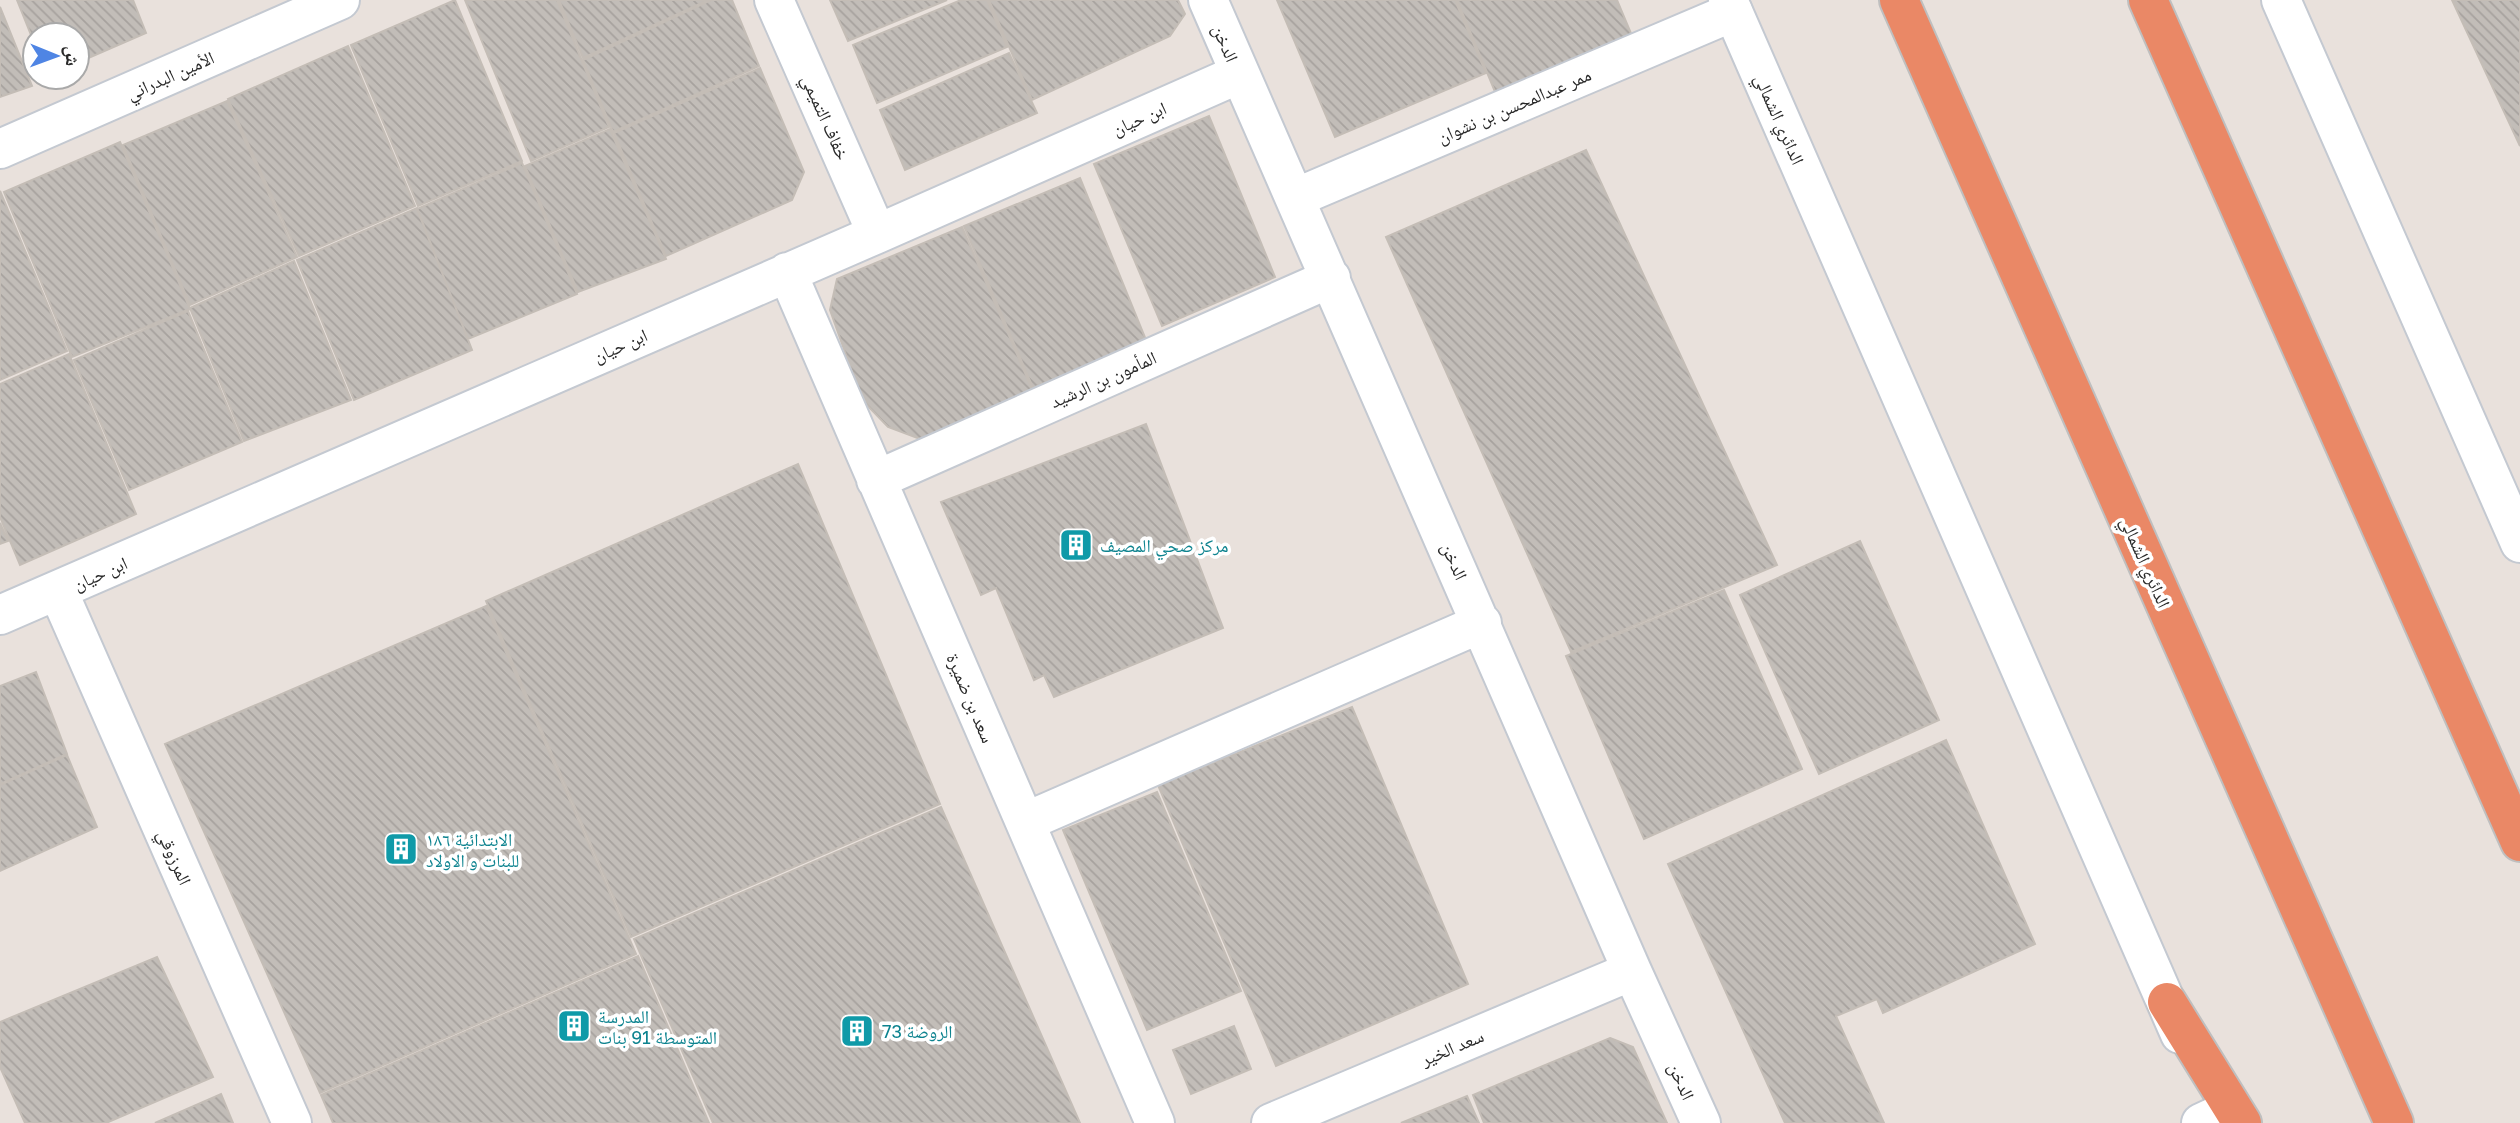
<svg xmlns="http://www.w3.org/2000/svg" width="2520" height="1123" font-family="'Golos Text','Noto Naskh Arabic',sans-serif">
  <defs>
    <pattern id="building-back-hatch" width="6" height="6" patternUnits="userSpaceOnUse" patternTransform="scale(1.75)"><rect width="6" height="6" fill="#c2bdb8"/><path d="M-1 5l2 2M0 0l6 6M5-1l2 2" fill="none" stroke="#a7a29e"/></pattern>
  </defs>
  <rect width="100%" height="100%" fill="#e9e1dc"/>
  <path fill="url(#building-back-hatch)" stroke="#c4bdb6" stroke-width="2" d="M 17,0 L 133,0 L 146,33 L 77,63 L 77,35 L 35,35 L 35,45 Z
    M 455,0 L 522,161 L 418,206 L 351,45 Z
    M 465,0 L 557,0 L 609,127 L 531,161 Z
    M 559,0 L 708,0 L 583,58 Z
    M 711,0 L 732,0 L 759,66 L 613,132 L 583,60 Z
    M 830,0 L 947,0 L 848,41 Z
    M 961,0 L 987,0 L 1007,47 L 877,103 L 853,45 Z
    M 989,0 L 1178,0 L 1185,14 L 1170,36 L 1032,100 Z
    M 1277,0 L 1455,0 L 1486,73 L 1335,137 Z
    M 1457,0 L 1617,0 L 1635,43 L 1498,99 Z
    M 2452,0 L 2520,0 L 2520,146 Z
    M 0,7 L 32,86 L 0,97 Z
    M 348,46 L 415,206 L 299,256 L 228,99 Z
    M 1009,53 L 1037,113 L 905,170 L 880,110 Z
    M 760,68 L 804,172 L 792,200 L 666,256 L 614,133 Z
    M 227,101 L 297,257 L 190,305 L 123,145 Z
    M 1209,116 L 1275,277 L 1162,326 L 1094,164 Z
    M 610,129 L 666,259 L 578,292 L 525,166 Z
    M 120,142 L 190,309 L 72,357 L 4,192 Z
    M 1586,150 L 1777,565 L 1571,652 L 1386,237 Z
    M 522,163 L 577,294 L 468,339 L 417,209 Z
    M 1080,178 L 1146,340 L 1033,388 L 964,226 Z
    M 0,191 L 67,351 L 0,380 Z
    M 417,208 L 472,350 L 354,400 L 297,260 Z
    M 962,227 L 1032,389 L 920,439 L 888,427 L 862,400 L 830,310 L 837,279 Z
    M 294,261 L 351,400 L 244,441 L 190,308 Z
    M 188,311 L 242,442 L 129,490 L 74,360 Z
    M 69,354 L 136,514 L 20,565 L 0,517 L 0,384 Z
    M 1146,424 L 1223,628 L 1054,697 L 1044,675 L 1034,680 L 996,588 L 981,595 L 941,502 Z
    M 798,464 L 940,804 L 631,937 L 486,601 Z
    M 0,523 L 8,541 L 0,544 Z
    M 1860,541 L 1939,720 L 1819,774 L 1740,595 Z
    M 1724,590 L 1802,769 L 1644,839 L 1566,656 Z
    M 486,606 L 636,954 L 320,1093 L 165,744 Z
    M 36,672 L 67,754 L 0,784 L 0,686 Z
    M 1352,707 L 1468,984 L 1276,1066 L 1158,785 Z
    M 1946,740 L 2035,944 L 1883,1013 L 1877,999 L 1836,1016 L 1884,1123 L 1785,1123 L 1668,864 Z
    M 67,755 L 97,827 L 0,871 L 0,785 Z
    M 1157,792 L 1241,991 L 1147,1030 L 1063,830 Z
    M 941,807 L 1080,1123 L 713,1123 L 634,939 Z
    M 638,956 L 709,1123 L 333,1123 L 321,1095 Z
    M 157,957 L 213,1077 L 106,1123 L 25,1123 L 0,1067 L 0,1022 Z
    M 1234,1026 L 1251,1069 L 1191,1094 L 1173,1050 Z
    M 1610,1038 L 1633,1047 L 1667,1123 L 1484,1123 L 1473,1095 Z
    M 221,1094 L 233,1123 L 155,1123 Z
    M 1467,1096 L 1479,1123 L 1401,1123 Z"/>
  <g fill="none" stroke-linecap="round" stroke-linejoin="round">
    <defs>
      <path id="minor" d="M 774,0 L 877,234
        M 1208,0 L 1632,971 L 1701,1123
        M 0,149 L 340,0
        M 1295,198 L 1733,12
        M 787,272 L 1155,1123
        M 876,480 L 1331,278
        M 58,591 L 292,1123
        M 0,615 L 877,234 L 1239,74
        M 1025,822 L 1482,623
        M 1271,1123 L 1632,971
        M 2201,1123 L 2216,1116"/>
      <path id="tertiary" d="M 1728,0 L 2180,1034
        M 2281,0 L 2520,543"/>
      <path id="motorway" d="M 1899,0 L 2394,1123
        M 2148,0 L 2520,842
        M 2167,1002 L 2242,1123"/>
    </defs>
    <use href="#minor" stroke="#c4c9d1" stroke-width="42"/>
    <use href="#tertiary" stroke="#c4c9d1" stroke-width="42"/>
    <use href="#motorway" stroke="#bfbfbf" stroke-width="42"/>
    <use href="#minor" stroke="#fff" stroke-width="38"/>
    <use href="#tertiary" stroke="#fff" stroke-width="38"/>
    <use href="#motorway" stroke="#ea8866" stroke-width="38"/>
  </g>
  <defs>
    <symbol id="building-square" viewBox="-11 -11 22 22"><rect x="-9" y="-9" width="18" height="18" rx="4" fill="#0f9aa8" stroke="#fff"/><path d="M-4-6H4V6H1V3H-1V6H-4ZM-2.5-4.3h1.7v1.8h-1.7ZM.8-4.3h1.7v1.8H.8ZM-2.5-1h1.7V.8h-1.7ZM.8-1h1.7V.8H.8Z" fill="#fff"/></symbol>
  </defs>
  <g fill-rule="evenodd">
    <use href="#building-square" x="1057" y="526" width="38" height="38"/>
    <use href="#building-square" x="382" y="830" width="38" height="38"/>
    <use href="#building-square" x="555" y="1007" width="38" height="38"/>
    <use href="#building-square" x="838" y="1012" width="38" height="38"/>
  </g>
  <g text-anchor="middle" dominant-baseline="central" stroke-width="7" stroke-linejoin="round" paint-order="stroke">
    <g font-size="18" fill="#292929" stroke="#fff">
      <text transform="translate(1226 43) rotate(67)">الدخن</text>
      <text transform="translate(170 75) rotate(-24)">الأمين البدراني</text>
      <text transform="translate(1514 105) rotate(-23)">ممر عبدالمحسن بن نشوان</text>
      <text transform="translate(826 117) rotate(66)">خفاف التميمي</text>
      <text transform="translate(1139 118) rotate(-24)">ابن حيان</text>
      <text transform="translate(1780 119) rotate(66)">الدائري الشمالي</text>
      <text transform="translate(620 345) rotate(-24)">ابن حيان</text>
      <text transform="translate(1103 379) rotate(-24)">المأمون بن الرشيد</text>
      <text transform="translate(1455 561) rotate(66)">الدخن</text>
      <text transform="translate(2146 562) rotate(66)">الدائري الشمالي</text>
      <text transform="translate(100 573) rotate(-24)">ابن حيان</text>
      <text transform="translate(971 698) rotate(67)">سعد بن ضميرة</text>
      <text transform="translate(175 857) rotate(66)">المرزوقي</text>
      <text transform="translate(1452 1047) rotate(-23)">سعد الخير</text>
      <text transform="translate(1682 1081) rotate(66)">الدخن</text>
    </g>
    <g font-size="18" fill="#0d838f" stroke="#fff" text-anchor="start">
      <text x="1100" y="545">مركز صحي المصيف</text>
      <text x="426" y="839">الابتدائية ١٨٦<tspan x="426" dy="21">للبنات و الاولاد</tspan></text>
      <text x="598" y="1016">المدرسة<tspan x="598" dy="21">المتوسطة 91 بنات</tspan></text>
      <text x="882" y="1031">الروضة 73</text>
    </g>
  </g>
  <g transform="translate(56 56) rotate(91)"><circle r="33" fill="#ffffff" stroke="#a9a9a9" stroke-width="2"/>
  <path d="M0-5L12 26L0 18L-12 26Z" fill="#4f85e4"/>
  <text y="-10" font-size="19" font-weight="bold" text-anchor="middle" fill="#292929">ش</text>
  </g>
</svg>
